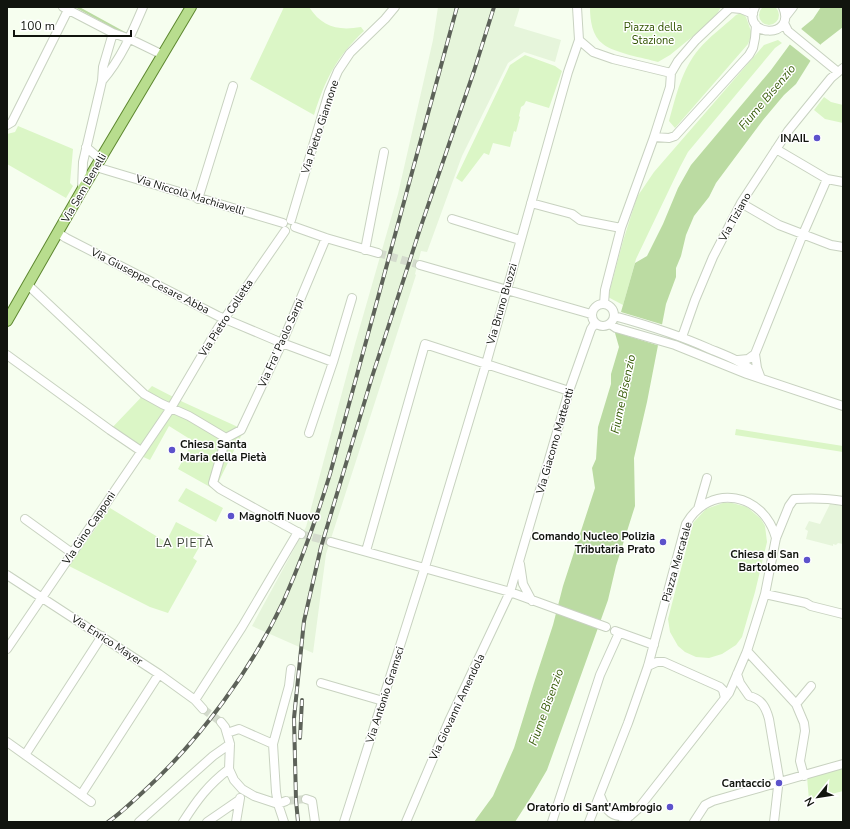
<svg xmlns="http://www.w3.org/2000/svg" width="850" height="829" font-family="'Nunito Sans',sans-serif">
  <rect width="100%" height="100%" fill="#f6feef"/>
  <path fill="#e6f5db" d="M 438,7 L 520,7 L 514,26 L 561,40 L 555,62 L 524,52 L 508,63 L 462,156 L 427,252 L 421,251 L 415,274 L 416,275 L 326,554 L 313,653 L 252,626 L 306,527 L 355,344 L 398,194 L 433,40 Z
    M 830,504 L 843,506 L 843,544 L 838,543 L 836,545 L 833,544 L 833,546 L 806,539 L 808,531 L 805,529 L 809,521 L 820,524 Z"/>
  <path fill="#dbf6c6" d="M759 15a10 10 0 1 1 20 0a10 10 0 1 1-20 0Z
    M 284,7 L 309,7 C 322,27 338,31 361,27 L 364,31 C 336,57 325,80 314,115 L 250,79 Z
    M 590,7 L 721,7 L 714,19 L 670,55 L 658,62 C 644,58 614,53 603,44 C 592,36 590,20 590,7 Z
    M 741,13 L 746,17 L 752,34 L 748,44 L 675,128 L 669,121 C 676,96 682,69 699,49 C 709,37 724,26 736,15 Z
    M 778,40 L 782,43 L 775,48 L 698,140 L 688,152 L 680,167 L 636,259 L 623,305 L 608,297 L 623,241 L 637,197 L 654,172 L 764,45 Z
    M 525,55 L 555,66 L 562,71 L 549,108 L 526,101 L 524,105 L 521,107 L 519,116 L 520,117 L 516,132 L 514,131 L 510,147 L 493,143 L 489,155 L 484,153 L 462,182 L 456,178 L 510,65 Z
    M 824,97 L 831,102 L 843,105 L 843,123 L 825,119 L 814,110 Z
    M 18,126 L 73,149 L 70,183 L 73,186 L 66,198 L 7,164 L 7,134 L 15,132 Z
    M 152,386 L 183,402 L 238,427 L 241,430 L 242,434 L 218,483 L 219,492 L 178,469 L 193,441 L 169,426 L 150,460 L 139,455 L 107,433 Z
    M 736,429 L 843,446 L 843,452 L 735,435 Z
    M 186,488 L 223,508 L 216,522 L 178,501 Z
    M 723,503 L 732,503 L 747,507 L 761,519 L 765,526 L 767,542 L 755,592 L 742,637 L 736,645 L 722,654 L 709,658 L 696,657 L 685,652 L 678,646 L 670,632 L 668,619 L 693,523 L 706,509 Z
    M 110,508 L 166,542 L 176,522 L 205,537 L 193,558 L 197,561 L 168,613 L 150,607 L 69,566 Z
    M 843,767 L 843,791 L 809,800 L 807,777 Z"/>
  <path fill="#bbdba2" d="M 821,7 L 843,7 L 843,27 L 821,44 L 796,84 L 784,95 L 763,120 L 716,183 L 709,197 L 694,216 L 686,235 L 681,256 L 676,268 L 676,277 L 666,304 L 647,402 L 634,458 L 635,506 L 616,566 L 608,600 L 547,770 L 533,794 L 515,822 L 474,822 L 493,796 L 514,748 L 534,683 L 553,625 L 563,586 L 595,488 L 592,468 L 596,459 L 598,427 L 611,384 L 611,374 L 619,347 L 615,333 L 635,263 L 647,256 L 663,224 L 678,188 L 691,165 L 771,70 L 802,28 L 813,19 Z"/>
  <path fill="#f6feef" d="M 800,28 L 822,46 L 812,62 L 788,43 Z
    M 621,312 L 664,325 L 660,346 L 615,332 Z"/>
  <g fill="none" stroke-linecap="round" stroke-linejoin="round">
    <path stroke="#bbdba2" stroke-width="2.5" d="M 77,7 L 128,35"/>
    <path stroke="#d4dbcd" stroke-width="8" stroke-dasharray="8 4" stroke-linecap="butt" d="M 378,253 L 420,265
      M 301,534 L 331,542
      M 203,709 L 221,722
      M 286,801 L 306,799"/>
    <defs>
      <path id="minor" d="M 63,7 L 113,33 L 130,39 L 163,55
        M 577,7 L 579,40 L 593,52 L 613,59 L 671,73
        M 755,7 C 740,37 797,40 783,7
        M 731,8 L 741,9 L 753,14
        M 786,16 L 793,7
        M 784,23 L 788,31 L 838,72
        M 102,81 C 121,59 132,33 143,7
        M 7,125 L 12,122 L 68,10
        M 654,137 L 669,138 L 675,136 L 749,55 L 753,48 L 755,38 L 756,25
        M 86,147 L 101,160
        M 776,149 L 827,179 L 843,182
        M 96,167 L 283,223
        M 82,190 L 83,162 L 102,81 L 103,67 L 113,33
        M 198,199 L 233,86
        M 531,203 L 572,214 L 580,220 L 621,228
        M 741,203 L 779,225 L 831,245 L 843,247
        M 452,219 L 520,240
        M 291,220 L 329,92 L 338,71 L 350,53 L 385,19 L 395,7
        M 295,227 L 326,238 L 378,253
        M 58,233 L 66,238 L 218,316 L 282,343 L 333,362
        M 365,250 L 384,152
        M 420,265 L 591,314
        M 28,285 L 144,394 L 162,404 L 189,416 L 226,438 L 213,483 L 220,489 L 301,534
        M592 315a11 11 0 1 1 22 0a11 11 0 1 1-22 0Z
        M 604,304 L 605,290 L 621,228 L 654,137 L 670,87 L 671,73 L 678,61 L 696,40 L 731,7
        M 614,316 C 647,325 679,335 710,349 C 727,356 744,362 758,375
        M 610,324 L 616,328 L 675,345 L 747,374 L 843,406
        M 682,337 L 695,300 L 713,257 L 741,203 L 788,131 L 831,78 L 843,68
        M 755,354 L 757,368 L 760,376
        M 7,355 L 110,430 L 141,451
        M 738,360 L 748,359 L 755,354 L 803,234 L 827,179
        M 309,433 L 333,362 L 352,298
        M 226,438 L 241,430 L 282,343 L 326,238
        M 698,509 L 707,478
        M 25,519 L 72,553
        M 331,542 L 510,592 L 606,627
        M 366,551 L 425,344 L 569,391
        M 520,564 L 523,584 L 532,601
        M 7,575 L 159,674 L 195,700 L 203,709
        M 765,594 L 806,603 L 811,606 L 843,614
        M 615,631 L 654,645
        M 7,649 L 171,408 L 218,328 L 285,231
        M 747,651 L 796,704 L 804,723 L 805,731 L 800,761 L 804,776
        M 648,666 L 657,662 L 664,662 L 720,687 L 723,690 L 725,698
        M 737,674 L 740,683 L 749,696 C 762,699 766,708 769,719 L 779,778 L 774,822
        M 321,683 L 383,701
        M 195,700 L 242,627 L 298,532
        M 796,704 L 811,686
        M 221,722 L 225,727 L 230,744 L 229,769 L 234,780 L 242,789 L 254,796 L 278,804
        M 227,733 L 239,729 L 273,744
        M 7,742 L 91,802
        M 25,755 L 102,636
        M 81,795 L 159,674
        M 600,795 C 606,812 612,818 630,816
        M 306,799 L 312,801 L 315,822
        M 278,804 L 286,801
        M 139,822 L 213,756 L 230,744
        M 183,822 C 197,800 208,785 229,769
        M 207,822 L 239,800
        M 236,822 L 240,798
        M 284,822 L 278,804 L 276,792 L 273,744 L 289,686 L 291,669
        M 344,822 L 425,567 L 486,364 L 568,72 L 579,40
        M 406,822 L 449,721 L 510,592 L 569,391 L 591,329 L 595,323
        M 552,822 L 600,675 L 619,633
        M 589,822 L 628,723 L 648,666 L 686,524 C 710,482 764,493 776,538
        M 623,822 L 638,809 L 729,693 L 747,651 L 765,594 L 776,538 L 789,506 L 794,499 C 811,498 827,498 843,501
        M 694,822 L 705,805 L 713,801 L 843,764"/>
      <path id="major" d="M 7,321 L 82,190 L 191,7"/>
    </defs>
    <use href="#minor" stroke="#c8d2c0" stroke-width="10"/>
    <use href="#major" stroke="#5e8830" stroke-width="12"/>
    <use href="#minor" stroke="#fff" stroke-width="8"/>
    <use href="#major" stroke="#b8dd8e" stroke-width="10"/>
    <defs>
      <path id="rail" d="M 300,738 L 302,700
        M 108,822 C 121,813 132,802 143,792 C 199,741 252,669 284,600 C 302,559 317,517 330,474 L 457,7
        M 298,822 L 296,800 L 294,718 L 304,621 L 321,547 L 372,377 L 420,229 L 474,71 L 494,7"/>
    </defs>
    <use href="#rail" stroke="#5d6259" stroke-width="4"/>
    <use href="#rail" stroke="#fff" stroke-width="2.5" stroke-dasharray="8" stroke-linecap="butt"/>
  </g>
  <g fill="#5c52cb" stroke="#fff" stroke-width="1.5">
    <circle cx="817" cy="138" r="4"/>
    <circle cx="172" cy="450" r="4"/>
    <circle cx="231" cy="516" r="4"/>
    <circle cx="663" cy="542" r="4"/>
    <circle cx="807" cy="560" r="4"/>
    <circle cx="779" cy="783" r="4"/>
    <circle cx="670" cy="807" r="4"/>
  </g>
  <g text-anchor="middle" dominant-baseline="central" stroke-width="3" stroke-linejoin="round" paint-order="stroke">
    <g font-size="11" fill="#315400" stroke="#fff">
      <text x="653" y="27">Piazza della<tspan x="653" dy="13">Stazione</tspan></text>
    </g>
    <g font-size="11" fill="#11140e" stroke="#fff">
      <text transform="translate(320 127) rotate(-72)">Via Pietro Giannone</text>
      <text transform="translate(84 188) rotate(-60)">Via Sem Benelli</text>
      <text transform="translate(190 195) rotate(17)">Via Niccolò Machiavelli</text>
      <text transform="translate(735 217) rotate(-61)">Via Tiziano</text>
      <text transform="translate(150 281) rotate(27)">Via Giuseppe Cesare Abba</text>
      <text transform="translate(502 304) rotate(-74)">Via Bruno Buozzi</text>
      <text transform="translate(226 318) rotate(-57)">Via Pietro Colletta</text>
      <text transform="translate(281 343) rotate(-66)">Via Fra' Paolo Sarpi</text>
      <text transform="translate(555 441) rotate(-74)">Via Giacomo Matteotti</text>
      <text transform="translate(89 528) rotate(-56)">Via Gino Capponi</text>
      <text transform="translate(677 562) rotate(-74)">Piazza Mercatale</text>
      <text transform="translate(107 640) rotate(33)">Via Enrico Mayer</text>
      <text transform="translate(385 695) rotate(-72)">Via Antonio Gramsci</text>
      <text transform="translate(457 707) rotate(-65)">Via Giovanni Amendola</text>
    </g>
    <g font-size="11" font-weight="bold" fill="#11140e" stroke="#fff" text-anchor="end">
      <text x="809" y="138">INAIL</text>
      <text x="180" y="444" text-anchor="start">Chiesa Santa<tspan x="180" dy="13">Maria della Pietà</tspan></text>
      <text x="239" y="516" text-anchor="start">Magnolfi Nuovo</text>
      <text x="655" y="536">Comando Nucleo Polizia<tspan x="655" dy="13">Tributaria Prato</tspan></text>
      <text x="799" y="554">Chiesa di San<tspan x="799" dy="13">Bartolomeo</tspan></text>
      <text x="771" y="783">Cantaccio</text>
      <text x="662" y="807">Oratorio di Sant'Ambrogio</text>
    </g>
    <g font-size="12" font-style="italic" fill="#395d0a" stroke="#fff">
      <text transform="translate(767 97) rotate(-50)">Fiume Bisenzio</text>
      <text transform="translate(623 394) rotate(-78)">Fiume Bisenzio</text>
      <text transform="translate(546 707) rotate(-70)">Fiume Bisenzio</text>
    </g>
    <g font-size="12" letter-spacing="1" fill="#3b4335" stroke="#fff">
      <text x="185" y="543">LA PIETÀ</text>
    </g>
  </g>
  <rect width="850" height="829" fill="none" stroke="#11140e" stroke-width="16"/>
  <g transform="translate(818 797) rotate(240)" stroke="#ffffff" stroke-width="3" paint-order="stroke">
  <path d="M0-3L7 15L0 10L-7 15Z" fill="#11140e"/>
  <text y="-6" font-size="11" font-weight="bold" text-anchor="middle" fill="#11140e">N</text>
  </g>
  <path d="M14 30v6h117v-6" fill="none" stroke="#11140e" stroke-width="2"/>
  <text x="20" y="30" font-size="12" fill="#11140e" stroke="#ffffff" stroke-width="3" paint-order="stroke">100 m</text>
</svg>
